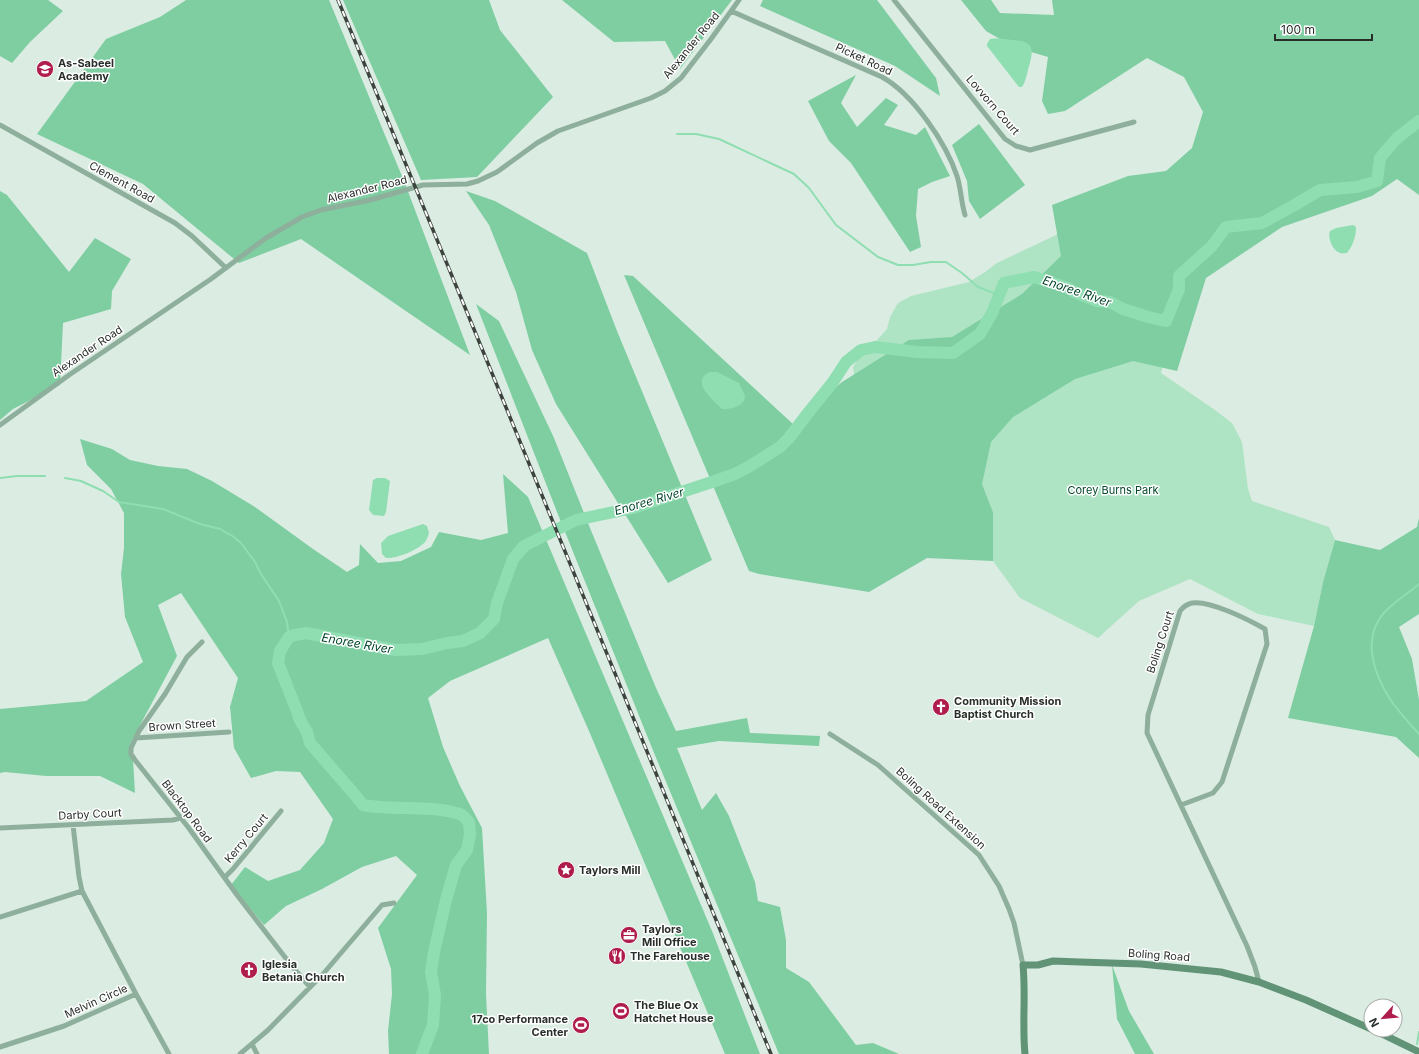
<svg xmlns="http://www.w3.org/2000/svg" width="1419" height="1054" font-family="Inter,sans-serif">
  <rect width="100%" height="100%" fill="#dbece2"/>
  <path fill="#aee4c4" d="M 1419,0 L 1235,227 L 1175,318 L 1161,373 L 1215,410 L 1232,423 L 1242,442 L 1248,489 L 1252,501 L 1329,527 L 1335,540 L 1323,582 L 1314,626 L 1258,614 L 1190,579 L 1139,601 L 1098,638 L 1020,598 L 993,561 L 993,512 L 982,484 L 808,413 L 815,404 L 842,392 L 855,382 L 853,367 L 862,352 L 876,341 L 887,329 L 890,317 L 898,303 L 911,296 L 969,282 L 985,272 L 997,263 L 1054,236 L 1103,207 L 1159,186 Z"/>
  <path fill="#7ecea2" d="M 0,0 L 48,0 L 63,11 L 30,42 L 12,63 L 0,56 Z
    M 186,0 L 329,0 L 404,181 L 470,355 L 301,239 L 239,263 L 143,184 L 37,134 L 106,39 L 160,17 Z
    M 343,0 L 489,0 L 500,30 L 553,97 L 477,177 L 421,180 Z
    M 562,0 L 732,0 L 680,69 L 665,41 L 614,42 Z
    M 763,0 L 877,0 L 936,78 L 940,96 L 895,66 L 760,6 Z
    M 961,0 L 991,0 L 1000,13 L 1054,15 L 1052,0 L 1419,0 L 1419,195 L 1397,179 L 1372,196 L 1282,227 L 1206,278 L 1177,371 L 1133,361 L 1075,379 L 1013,417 L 991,442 L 982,484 L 993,512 L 993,561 L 927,558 L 869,592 L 759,574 L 749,571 L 624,275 L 633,276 L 794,425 L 842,382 L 909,340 L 952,337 L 1022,294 L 1061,256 L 1052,205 L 1128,176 L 1166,171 L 1192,148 L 1203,112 L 1184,77 L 1147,58 L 1065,111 L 1048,114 L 1042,101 L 1048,57 L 1014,47 L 986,31 Z
    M 856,75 L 841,103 L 857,127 L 886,98 L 898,105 L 884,125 L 916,135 L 925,127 L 950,176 L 932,182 L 918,189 L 916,216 L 921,247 L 910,252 L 851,163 L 829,141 L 808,101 Z
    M 979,124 L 1025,185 L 980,219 L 969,201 L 967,181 L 952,145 Z
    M 0,191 L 7,195 L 69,272 L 95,238 L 131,259 L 112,291 L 111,309 L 63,323 L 60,385 L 13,409 L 0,420 Z
    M 466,191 L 495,201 L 587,253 L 617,331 L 712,560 L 668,583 L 556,404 L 532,350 L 516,292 L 489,225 Z
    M 476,304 L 499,321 L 554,438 L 590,528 L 656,688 L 676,731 L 747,718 L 750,733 L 820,736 L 819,746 L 719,741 L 677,748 L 702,810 L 716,793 L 729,816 L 755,882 L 758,901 L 780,907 L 786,940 L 786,968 L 809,982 L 856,1045 L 873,1043 L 899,1054 L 779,1054 L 652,748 L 557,512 Z
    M 80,439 L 112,449 L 130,460 L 158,466 L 187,469 L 212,481 L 255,507 L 313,549 L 347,572 L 359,565 L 360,544 L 378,563 L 401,561 L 431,547 L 439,532 L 481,540 L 508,533 L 503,474 L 528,497 L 712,931 L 760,1054 L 725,1054 L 589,731 L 548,638 L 450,681 L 428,698 L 443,747 L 460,786 L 482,828 L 487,913 L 486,994 L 489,1054 L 389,1054 L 388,1031 L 392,994 L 391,969 L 378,928 L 417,875 L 396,856 L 362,867 L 322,889 L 286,906 L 264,925 L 231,885 L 245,867 L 268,881 L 300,870 L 324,843 L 333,819 L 300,772 L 276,771 L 251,778 L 234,748 L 230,707 L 238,678 L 181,593 L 158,605 L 177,656 L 130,744 L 133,760 L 135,793 L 100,776 L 46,776 L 5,772 L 0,773 L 0,709 L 86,701 L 143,662 L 125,617 L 121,574 L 124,548 L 124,513 L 111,489 L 87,465 Z
    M 1419,518 L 1419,614 L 1399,627 L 1412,659 L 1419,700 L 1419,758 L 1396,737 L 1288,718 L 1314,626 L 1323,582 L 1335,540 L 1380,550 L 1417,527 Z
    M 1112,965 L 1129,1011 L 1154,1054 L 1135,1054 L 1117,1019 Z"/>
  <path fill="#8fdeb2" d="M 990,39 C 997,38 1005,39 1012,40 C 1032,41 1035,47 1029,66 C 1027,73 1026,81 1022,87 L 1019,87 L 987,46 L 987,44 Z
    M 1353,225 L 1356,227 C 1356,237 1353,245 1347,253 C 1345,253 1342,254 1340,253 C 1333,251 1327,238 1330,231 L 1336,228 Z
    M 710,372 L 717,372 L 739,383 L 745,396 L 744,401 C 738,408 731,409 722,409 C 713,400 689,381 710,372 Z
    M 377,478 L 385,478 L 390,481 L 386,512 L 384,516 L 373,515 L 369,510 L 373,480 Z
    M 423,524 L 427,526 L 429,533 C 428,536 427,539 425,542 C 418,550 396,559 386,558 L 382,554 L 381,543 L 388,536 Z"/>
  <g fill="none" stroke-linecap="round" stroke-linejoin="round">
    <path stroke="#8fdeb2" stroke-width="2" d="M 677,134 L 696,134 L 719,139 L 794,174 L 809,188 L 836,225 L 878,257 L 898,265 L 913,265 L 931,262 L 946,262 L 962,273 L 978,287 L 999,295
      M 0,478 L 17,476 L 45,476
      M 65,478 L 81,481 L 103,491 L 119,502 L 163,509 L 200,524 L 220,529 L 234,537 L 241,543 L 255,562 L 261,574 L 279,601 L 287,622 L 289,637
      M 1419,584 C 1407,595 1389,604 1380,618 C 1363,643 1375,676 1390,699 C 1398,711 1409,723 1419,734
      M 1417,1044 L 1419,1032"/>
    <path stroke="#8fdeb2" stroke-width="12" d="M 422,1054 L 433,1025 L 435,995 L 431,972 L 434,952 L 446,900 L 456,865 L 467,850 L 470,835 L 469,822 C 466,819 463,815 460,814 C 428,804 394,811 363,805 L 355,795 L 310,743 L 307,732 L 300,720 L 297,711 L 278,663 L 280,651 L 289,637 L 295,635 L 306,633 L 395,650 L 422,649 L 447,643 L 463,641 L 480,633 L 494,619 L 497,603 L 513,559 L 524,546 L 576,520 L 633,508 L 712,482 L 735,474 L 750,466 L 780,447 L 789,438 L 808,413 L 833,382 L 846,362 L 861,350 L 875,347 L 917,352 L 953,353 L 980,334 L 992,313 L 1004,283 L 1034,277 L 1068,288 L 1076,293 L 1097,301 L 1110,302 L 1123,309 L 1148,317 L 1166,321 L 1179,289 L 1179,276 L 1212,246 L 1226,227 L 1262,223 L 1293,206 L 1320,190 L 1357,187 L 1377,181 L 1380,158 L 1396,139 L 1419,121"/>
    <path stroke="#8eaf9b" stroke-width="5" d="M 894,0 L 1005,139 L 1016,146 L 1030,150 L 1134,122
      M 731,11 L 882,77 C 913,94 946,143 957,176 C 961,188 961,202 965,215
      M 0,125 L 175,223 L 192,236 L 226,268
      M 0,425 L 69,375 L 211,279 L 266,238 L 302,217 L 321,210 L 370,200 L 423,185 L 467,184 L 478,181 L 497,172 L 537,143 L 558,131 L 651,98 L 665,91 L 681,78 L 711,39 L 739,0
      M 202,642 L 187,657 L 165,694 L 139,731 L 131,748 L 131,754 L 135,760 L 188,827 L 237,895 L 291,965 L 310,987
      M 830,734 L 878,765 L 979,855 L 999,886 L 1009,909 L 1014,923 L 1023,965
      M 136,738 L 229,732
      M 1181,805 L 1213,793 L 1222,782 L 1267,644 L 1265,629 C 1249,620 1210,600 1192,603 C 1187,604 1183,607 1180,611 L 1148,715 L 1147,733 L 1247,946 L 1255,967 L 1259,982
      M 73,825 L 79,877 L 82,891 L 136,994
      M 0,828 L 173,820 L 180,818
      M 225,877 L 233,869 L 281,811
      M 0,917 L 82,891
      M 252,1044 L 257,1054
      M 0,1047 L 64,1026 L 136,994 L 169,1054
      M 240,1054 L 268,1030 L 323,974 L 382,905 L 394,903"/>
    <path stroke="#619377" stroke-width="7" d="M 1374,1030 L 1419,1052
      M 1025,1054 C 1022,1025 1026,995 1023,965 L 1038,965 L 1053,961 L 1080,962 L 1141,964 L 1221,972 L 1259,982 L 1306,1000 L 1371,1029"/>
    <defs>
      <path id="rail" d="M 338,0 L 471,322 L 771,1054"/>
    </defs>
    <use href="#rail" stroke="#3d443f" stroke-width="3.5"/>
    <use href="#rail" stroke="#fff" stroke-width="2" stroke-dasharray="6" stroke-linecap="butt"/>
  </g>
  <defs>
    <symbol id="school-disc" viewBox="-11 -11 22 22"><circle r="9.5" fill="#af1d4d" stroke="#fff"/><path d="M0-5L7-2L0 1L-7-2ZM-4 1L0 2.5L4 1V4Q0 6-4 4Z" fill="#fff"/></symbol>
    <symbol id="church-disc" viewBox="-11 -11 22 22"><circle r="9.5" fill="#af1d4d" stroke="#fff"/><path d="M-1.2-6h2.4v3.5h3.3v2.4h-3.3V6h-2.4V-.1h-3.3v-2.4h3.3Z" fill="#fff"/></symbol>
    <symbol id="sight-disc" viewBox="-11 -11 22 22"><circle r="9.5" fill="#af1d4d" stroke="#fff"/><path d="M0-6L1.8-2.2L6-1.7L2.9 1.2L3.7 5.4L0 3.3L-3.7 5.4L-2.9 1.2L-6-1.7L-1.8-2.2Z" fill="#fff"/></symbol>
    <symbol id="office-disc" viewBox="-11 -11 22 22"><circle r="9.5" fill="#af1d4d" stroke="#fff"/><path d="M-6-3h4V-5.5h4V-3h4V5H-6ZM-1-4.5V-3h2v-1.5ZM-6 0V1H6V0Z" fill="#fff"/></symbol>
    <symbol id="restaurant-disc" viewBox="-11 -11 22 22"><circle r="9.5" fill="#af1d4d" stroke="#fff"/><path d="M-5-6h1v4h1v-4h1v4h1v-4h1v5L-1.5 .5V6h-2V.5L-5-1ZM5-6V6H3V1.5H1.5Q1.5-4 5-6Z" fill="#fff"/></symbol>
    <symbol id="stadium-disc" viewBox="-11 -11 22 22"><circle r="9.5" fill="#af1d4d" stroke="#fff"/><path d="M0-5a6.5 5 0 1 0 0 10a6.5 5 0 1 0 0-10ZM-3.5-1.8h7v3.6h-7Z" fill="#fff"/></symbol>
  </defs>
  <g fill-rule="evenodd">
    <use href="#school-disc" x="35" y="59" width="20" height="20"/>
    <use href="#church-disc" x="931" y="697" width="20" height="20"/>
    <use href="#sight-disc" x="556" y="860" width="20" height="20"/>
    <use href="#office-disc" x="619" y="925" width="20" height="20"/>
    <use href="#restaurant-disc" x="607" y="946" width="20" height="20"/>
    <use href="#church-disc" x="239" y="960" width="20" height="20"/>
    <use href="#stadium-disc" x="611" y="1001" width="20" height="20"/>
    <use href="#stadium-disc" x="571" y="1015" width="20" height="20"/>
  </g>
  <g text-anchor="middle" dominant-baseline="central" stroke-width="3" stroke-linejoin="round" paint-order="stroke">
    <g font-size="11" fill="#282e2a" stroke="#fff">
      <text transform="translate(691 45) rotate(-51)">Alexander Road</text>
      <text transform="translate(864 59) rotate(25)">Picket Road</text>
      <text transform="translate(993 105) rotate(49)">Lovvorn Court</text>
      <text transform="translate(122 182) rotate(29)">Clement Road</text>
      <text transform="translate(367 189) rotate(-14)">Alexander Road</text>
      <text transform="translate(87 351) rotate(-34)">Alexander Road</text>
      <text transform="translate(1160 642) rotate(-72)">Boling Court</text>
      <text transform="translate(182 725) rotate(-4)">Brown Street</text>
      <text transform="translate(941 808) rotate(42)">Boling Road Extension</text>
      <text transform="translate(187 811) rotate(53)">Blacktop Road</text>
      <text transform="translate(90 814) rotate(-3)">Darby Court</text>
      <text transform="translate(246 838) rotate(-50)">Kerry Court</text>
      <text transform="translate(1159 955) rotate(4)">Boling Road</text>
      <text transform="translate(96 1001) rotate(-24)">Melvin Circle</text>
    </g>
    <g font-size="11" font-weight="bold" fill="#282e2a" stroke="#fff" text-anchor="start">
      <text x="58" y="63">As-Sabeel<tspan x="58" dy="13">Academy</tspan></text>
      <text x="954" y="701">Community Mission<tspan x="954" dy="13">Baptist Church</tspan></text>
      <text x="579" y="870">Taylors Mill</text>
      <text x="642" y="929">Taylors<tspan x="642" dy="13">Mill Office</tspan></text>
      <text x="630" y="956">The Farehouse</text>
      <text x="262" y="964">Iglesia<tspan x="262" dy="13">Betania Church</tspan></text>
      <text x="634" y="1005">The Blue Ox<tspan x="634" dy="13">Hatchet House</tspan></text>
      <text x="568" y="1019" text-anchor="end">17co Performance<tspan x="568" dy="13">Center</tspan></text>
    </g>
    <g font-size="11" fill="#04472b" stroke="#fff">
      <text x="1113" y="490">Corey Burns Park</text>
    </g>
    <g font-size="12" font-style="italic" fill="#014529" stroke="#fff">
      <text transform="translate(1077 291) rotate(19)">Enoree River</text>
      <text transform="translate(649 501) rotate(-16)">Enoree River</text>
      <text transform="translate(357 643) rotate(10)">Enoree River</text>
    </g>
  </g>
  <g transform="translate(1383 1018) rotate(243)"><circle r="19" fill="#ffffff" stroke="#a9abaa"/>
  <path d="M0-3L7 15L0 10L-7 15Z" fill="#af1d4d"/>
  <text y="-6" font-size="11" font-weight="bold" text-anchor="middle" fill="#282e2a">N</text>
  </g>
  <path d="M1275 34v6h97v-6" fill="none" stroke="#282e2a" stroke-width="2"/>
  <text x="1281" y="34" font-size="12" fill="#282e2a" stroke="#ffffff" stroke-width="3" paint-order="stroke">100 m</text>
</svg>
